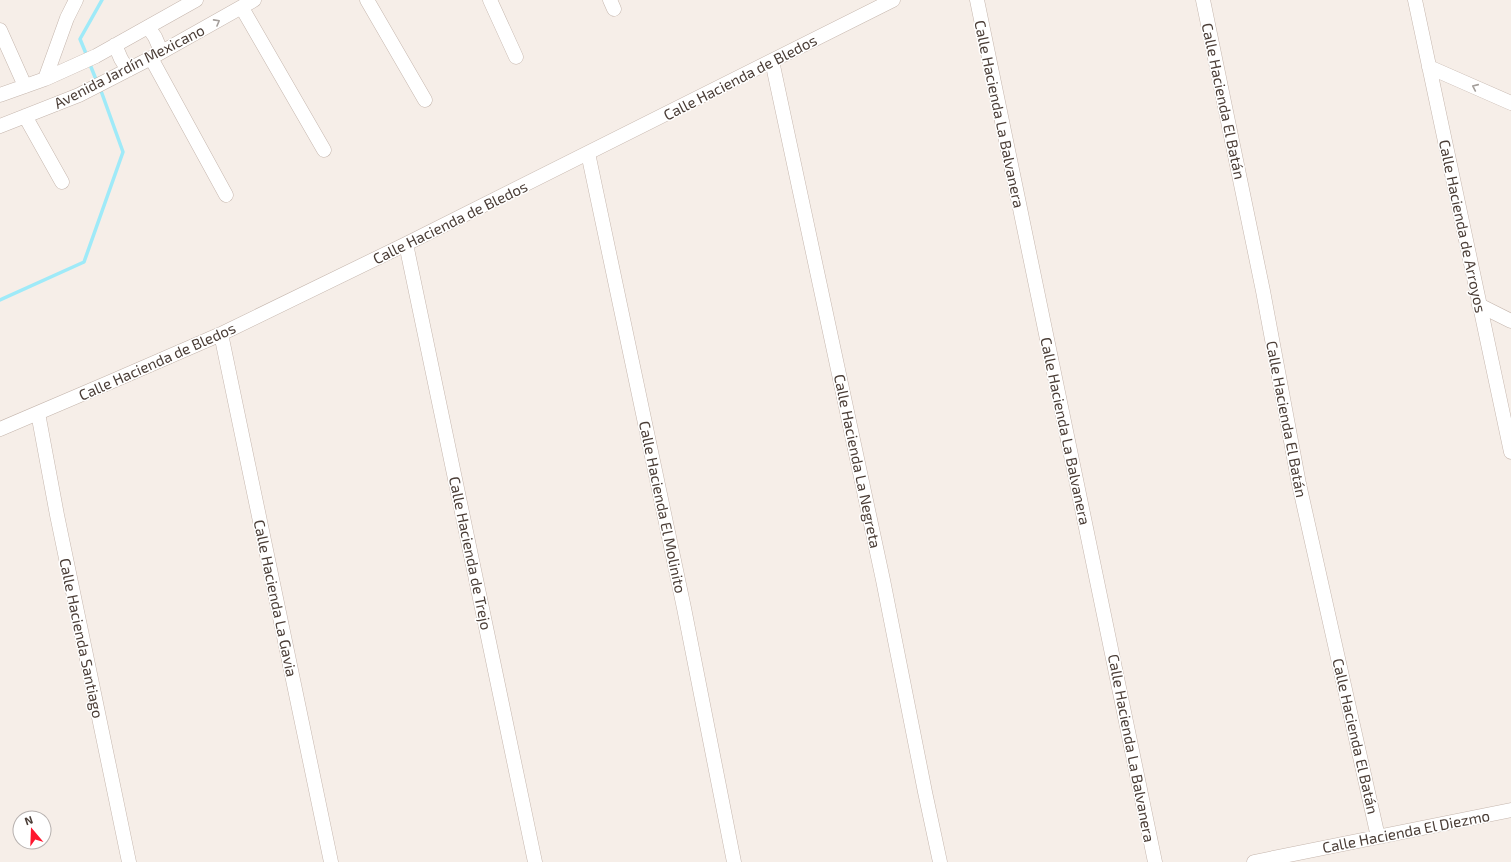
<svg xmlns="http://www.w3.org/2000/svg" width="1511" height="862" font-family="'Exo 2',sans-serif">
  <rect width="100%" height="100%" fill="#f6eee8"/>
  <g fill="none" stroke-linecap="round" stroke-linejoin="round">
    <path stroke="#9feaf8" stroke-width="3.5" d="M 87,56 L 80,39 L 102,0
      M 89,62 L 97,82
      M 0,300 L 84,262 L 123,152 L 100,88"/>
    <defs>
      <path id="minor" d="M 367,0 L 425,100
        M 490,0 L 516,57
        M 610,0 L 614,9
        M 977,0 L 1155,862
        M 1203,0 L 1263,291 L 1299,484 L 1378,837
        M 1415,0 L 1511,452
        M 242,8 L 324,150
        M 148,27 L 155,37 L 161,51
        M 0,30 L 25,86
        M 115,45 L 121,59 L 128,70
        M 151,58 L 226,195
        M 772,61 L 883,580 L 925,792 L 940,862
        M 1429,67 L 1511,103
        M 45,79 L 67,18 L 76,0
        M 0,95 L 45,79 L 96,56 L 196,0
        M 25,116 L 62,182
        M 0,126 L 79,95 L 151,58 L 254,0
        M 588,153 L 684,608 L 734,862
        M 406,244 L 535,862
        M 1479,305 L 1511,321
        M 221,334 L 331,862
        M 38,413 L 57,515 L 129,862
        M 0,429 L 108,383 L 221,334 L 406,244 L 893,0
        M 1254,862 L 1511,810"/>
    </defs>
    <use href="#minor" stroke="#c5b6ad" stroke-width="15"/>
    <use href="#minor" stroke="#fff" stroke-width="14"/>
  </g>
  <defs><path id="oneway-chevron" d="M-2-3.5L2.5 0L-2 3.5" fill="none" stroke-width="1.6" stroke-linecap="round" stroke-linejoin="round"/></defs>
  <g stroke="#a49e9a">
    <use href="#oneway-chevron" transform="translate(217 22) rotate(-29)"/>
    <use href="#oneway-chevron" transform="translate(1475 87) rotate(-156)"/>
  </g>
  <g text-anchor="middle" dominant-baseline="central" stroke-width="3" stroke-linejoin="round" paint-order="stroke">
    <g font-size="15" fill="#4a3d36" stroke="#fff">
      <text transform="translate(129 66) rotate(-27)">Avenida Jardín Mexicano</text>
      <text transform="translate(740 77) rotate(-27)">Calle Hacienda de Bledos</text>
      <text transform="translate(1224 101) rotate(78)">Calle Hacienda El Batán</text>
      <text transform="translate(1000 114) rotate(78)">Calle Hacienda La Balvanera</text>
      <text transform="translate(450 222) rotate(-26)">Calle Hacienda de Bledos</text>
      <text transform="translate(1463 226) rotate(78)">Calle Hacienda de Arroyos</text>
      <text transform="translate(157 361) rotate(-24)">Calle Hacienda de Bledos</text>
      <text transform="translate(1287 419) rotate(79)">Calle Hacienda El Batán</text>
      <text transform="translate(1066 431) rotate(78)">Calle Hacienda La Balvanera</text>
      <text transform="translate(858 461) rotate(78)">Calle Hacienda La Negreta</text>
      <text transform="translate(663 507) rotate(78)">Calle Hacienda El Molinito</text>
      <text transform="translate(471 553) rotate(78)">Calle Hacienda de Trejo</text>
      <text transform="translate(276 598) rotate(78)">Calle Hacienda La Gavia</text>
      <text transform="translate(82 638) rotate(78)">Calle Hacienda Santiago</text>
      <text transform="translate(1356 736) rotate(77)">Calle Hacienda El Batán</text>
      <text transform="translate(1132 748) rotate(79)">Calle Hacienda La Balvanera</text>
      <text transform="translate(1406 831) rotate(-11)">Calle Hacienda El Diezmo</text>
    </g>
  </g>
  <g transform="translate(32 830) rotate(341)"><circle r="19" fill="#ffffff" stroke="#b7b1af"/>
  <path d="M0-3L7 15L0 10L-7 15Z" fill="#ff162e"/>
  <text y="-6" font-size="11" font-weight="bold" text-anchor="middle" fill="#4a3d36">N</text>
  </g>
</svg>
